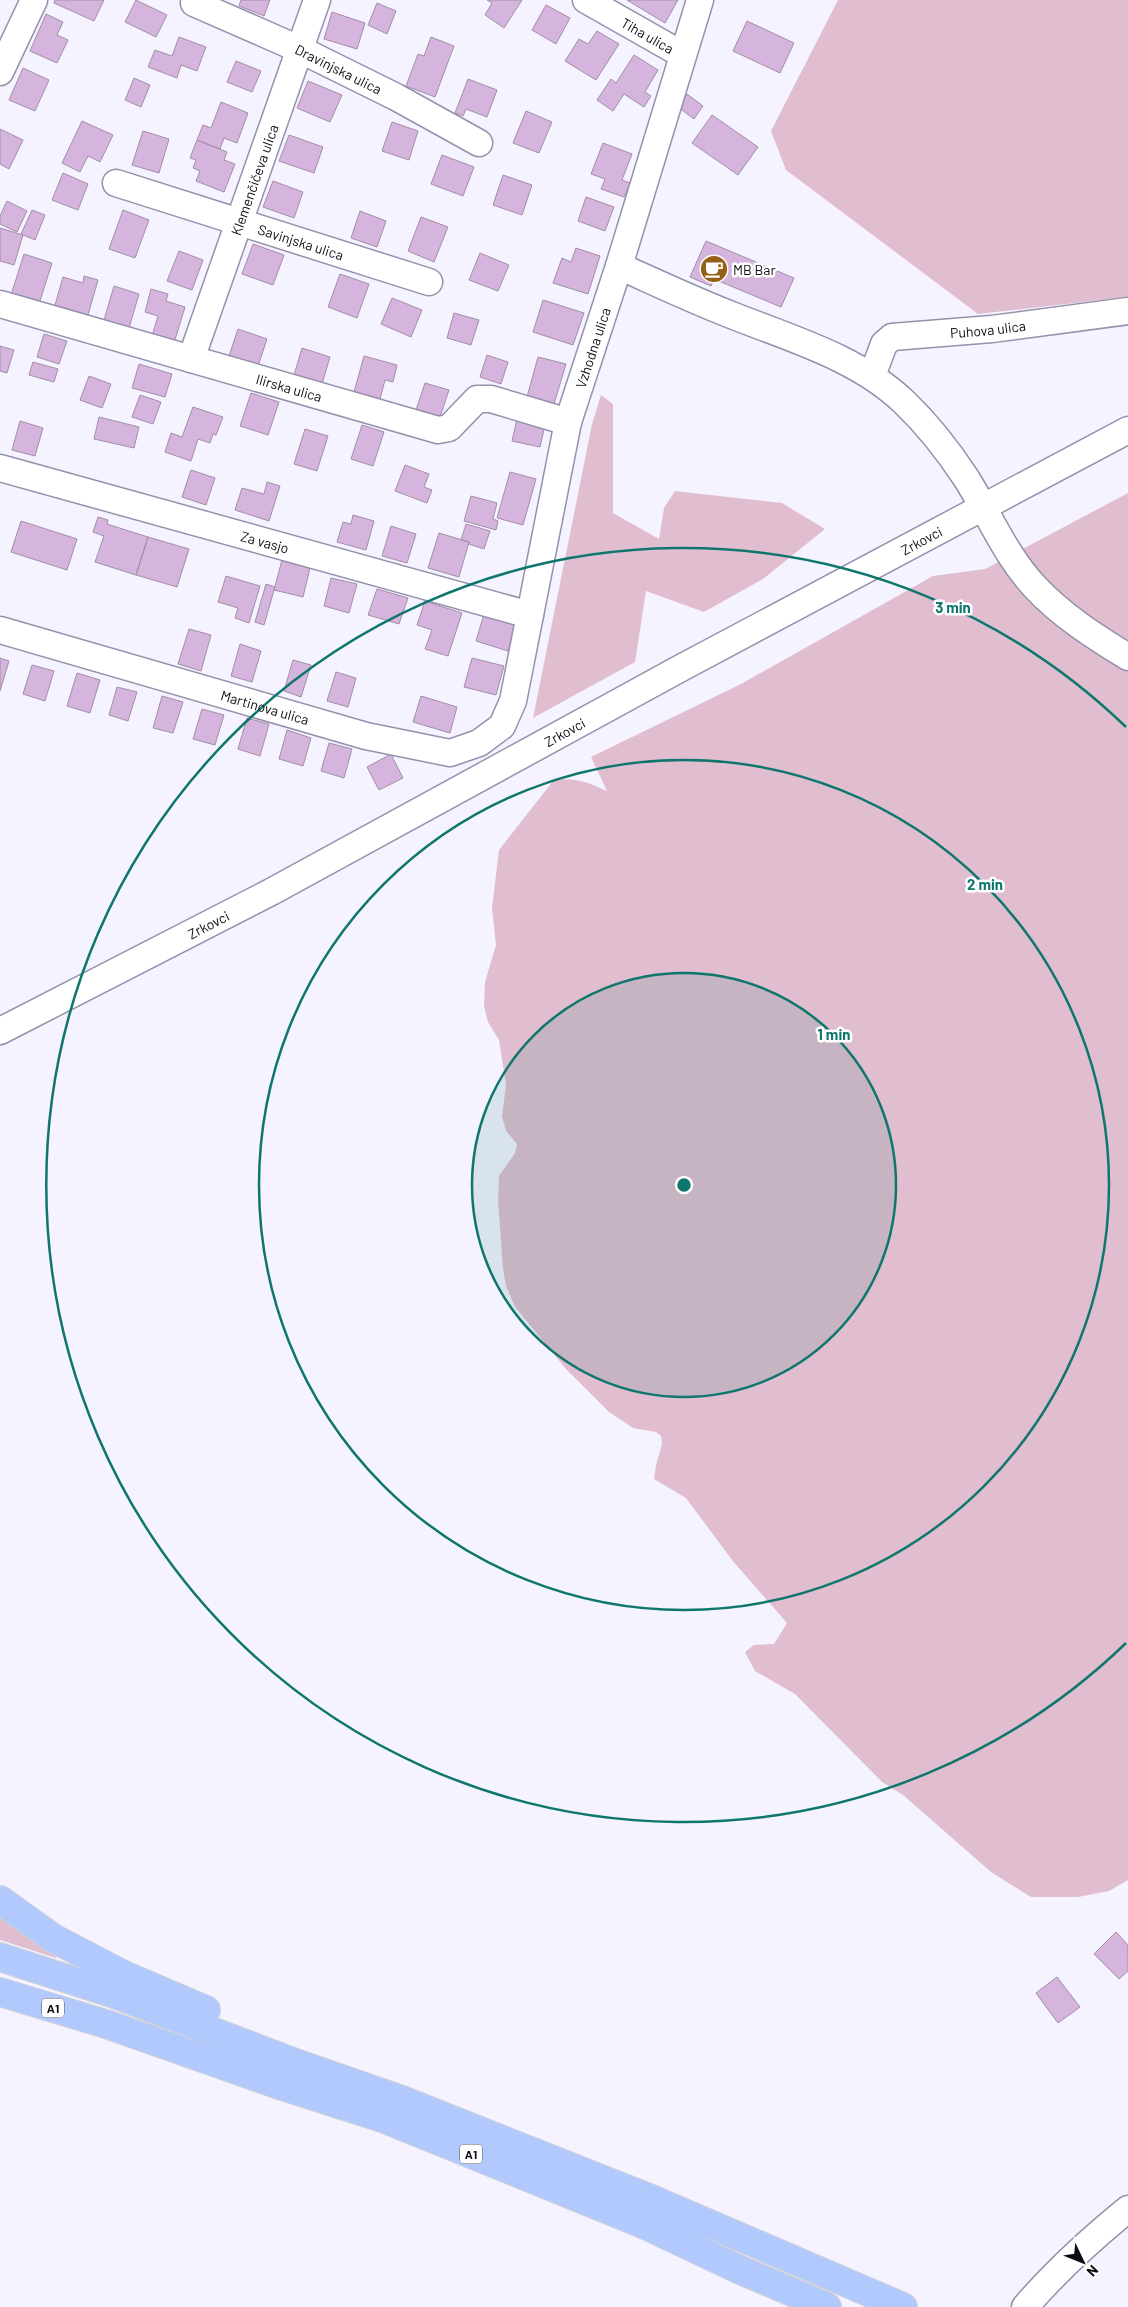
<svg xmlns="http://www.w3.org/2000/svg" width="1128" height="2307" font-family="Barlow,sans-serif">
  <rect width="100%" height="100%" fill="#f4f3ff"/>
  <path fill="#e1becf" d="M 838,0 L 1128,0 L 1128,300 L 1102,300 L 978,314 L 786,170 L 771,131 Z
    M 601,395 L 613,404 L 613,513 L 659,539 L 664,508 L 675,491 L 782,503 L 825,529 L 763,579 L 704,612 L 646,591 L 635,662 L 533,718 L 592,424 Z
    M 1128,493 L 1128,1880 L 1109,1891 L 1078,1897 L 1031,1897 L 991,1872 L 903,1795 L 882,1782 L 795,1694 L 755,1671 L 745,1652 L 754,1645 L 774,1644 L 787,1623 L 732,1560 L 686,1498 L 654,1479 L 656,1465 L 662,1444 L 661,1436 L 656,1432 L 633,1428 L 609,1412 L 566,1369 L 515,1307 L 506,1286 L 503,1269 L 498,1200 L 499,1176 L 515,1153 L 517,1144 L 506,1131 L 502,1116 L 506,1085 L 499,1040 L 488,1022 L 484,1006 L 485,982 L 496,945 L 492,908 L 499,850 L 553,781 C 573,776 589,783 607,791 L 591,757 L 741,684 L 933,576 L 985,569 Z
    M 0,1913 L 60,1952 L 56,1958 L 0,1940 Z"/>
  <path fill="#d5b4dd" stroke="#a28fa6" d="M 55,0 L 104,0 L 94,21 L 54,3 Z
    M 136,0 L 167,15 L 156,37 L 125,22 Z
    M 241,0 L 270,0 L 264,16 L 239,6 Z
    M 487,0 L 522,0 L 504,28 L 485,15 L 492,3 Z
    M 627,0 L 678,0 L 665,23 Z
    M 377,3 L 396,11 L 387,34 L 368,25 Z
    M 546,5 L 570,18 L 556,44 L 532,30 Z
    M 332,12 L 365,23 L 357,49 L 324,39 Z
    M 46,14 L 63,22 L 57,35 L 68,40 L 57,63 L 30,51 Z
    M 747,21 L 794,43 L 780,73 L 733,51 Z
    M 597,31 L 619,44 L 596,80 L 565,61 L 579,39 L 588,44 Z
    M 179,37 L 206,47 L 197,71 L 181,65 L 177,78 L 148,67 L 155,50 L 172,56 Z
    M 431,37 L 454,46 L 435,97 L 406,86 L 418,54 L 424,56 Z
    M 634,55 L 658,70 L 645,92 L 651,96 L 644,107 L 624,94 L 613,111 L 597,100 L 611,79 L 616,83 Z
    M 236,61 L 261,71 L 252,92 L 227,82 Z
    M 23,68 L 49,80 L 35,111 L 9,100 Z
    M 134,78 L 150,85 L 141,107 L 125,100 Z
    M 468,79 L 497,90 L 487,117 L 466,109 L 463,116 L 455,113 Z
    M 308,81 L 342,95 L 330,122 L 297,108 Z
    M 687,94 L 703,106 L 694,119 L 678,107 Z
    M 221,102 L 248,113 L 237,143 L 224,138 L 220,149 L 197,140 L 203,125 L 211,128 Z
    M 526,111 L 552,122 L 539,153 L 513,143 Z
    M 712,115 L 758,147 L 738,175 L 692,143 Z
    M 82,121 L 113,135 L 100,162 L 88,156 L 80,172 L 62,163 Z
    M 392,122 L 418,131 L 409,160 L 382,151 Z
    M 0,129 L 23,140 L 9,169 L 0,164 Z
    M 143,131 L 169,139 L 159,173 L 132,165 Z
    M 289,135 L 323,147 L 314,173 L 279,161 Z
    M 197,140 L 227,152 L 224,160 L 235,164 L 224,192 L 196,181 L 200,171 L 193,168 L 196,160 L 190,158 Z
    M 603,143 L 632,154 L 622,180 L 630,183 L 624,197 L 601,189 L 605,179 L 591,174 Z
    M 442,155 L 474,167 L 463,196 L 431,184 Z
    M 63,173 L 88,184 L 78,210 L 52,200 Z
    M 503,175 L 532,185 L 522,215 L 493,205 Z
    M 273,181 L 303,192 L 294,218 L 263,207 Z
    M 586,197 L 614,207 L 605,231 L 578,221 Z
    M 7,201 L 27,211 L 17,232 L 0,224 L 0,216 Z
    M 32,210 L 45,215 L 35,240 L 21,234 Z
    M 123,210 L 149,220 L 135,258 L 109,249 Z
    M 360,211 L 386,221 L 377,247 L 351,238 Z
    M 421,217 L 448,227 L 434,262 L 408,251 Z
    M 0,228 L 23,235 L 14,265 L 0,261 Z
    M 706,241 L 794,278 L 781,307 L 714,279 L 711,286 L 690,277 Z
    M 253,244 L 284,255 L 273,285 L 242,274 Z
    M 576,248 L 600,256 L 588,294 L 553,283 L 562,258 L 571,262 Z
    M 179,251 L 203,260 L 192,290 L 167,281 Z
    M 480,253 L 509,265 L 498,291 L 469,280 Z
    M 24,254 L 52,263 L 39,304 L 11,295 Z
    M 340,274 L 369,284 L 357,318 L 328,307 Z
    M 84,276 L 98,280 L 88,315 L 55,305 L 63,277 L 83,283 Z
    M 114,286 L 139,294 L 129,328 L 104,320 Z
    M 151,289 L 168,294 L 166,301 L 185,307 L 174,343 L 152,336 L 158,316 L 145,312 Z
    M 392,298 L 422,310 L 411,337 L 381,324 Z
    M 543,300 L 584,313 L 573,345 L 533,332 Z
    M 454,313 L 479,320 L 471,345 L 447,338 Z
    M 238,329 L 267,339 L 258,366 L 229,356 Z
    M 44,334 L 67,341 L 59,364 L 37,357 Z
    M 0,346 L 14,350 L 7,373 L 0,371 Z
    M 302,348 L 330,357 L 322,384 L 294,375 Z
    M 487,355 L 508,362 L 501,384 L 480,377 Z
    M 364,356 L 397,365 L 393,382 L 385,380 L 380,399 L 354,392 Z
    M 538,357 L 566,364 L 554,404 L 527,397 Z
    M 33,362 L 58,369 L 54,382 L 29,375 Z
    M 139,364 L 172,374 L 165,397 L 132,388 Z
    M 89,376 L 111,384 L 102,408 L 80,400 Z
    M 425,383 L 449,390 L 440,417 L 416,410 Z
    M 251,393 L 279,402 L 268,435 L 240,426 Z
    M 140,395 L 161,402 L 153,424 L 132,417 Z
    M 193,407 L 223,417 L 216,435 L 213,434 L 210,443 L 198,439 L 191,461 L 165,452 L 171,433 L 182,437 Z
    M 99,417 L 139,427 L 134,448 L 94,439 Z
    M 517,419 L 545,425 L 540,447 L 512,441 Z
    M 20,421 L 43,428 L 35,456 L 12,450 Z
    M 362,425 L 384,432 L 373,466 L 351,459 Z
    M 305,429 L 328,436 L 317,471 L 294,464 Z
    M 405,465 L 429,474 L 424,487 L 432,490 L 427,503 L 395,491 Z
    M 191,470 L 215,478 L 206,505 L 182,497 Z
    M 510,472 L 536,479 L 523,525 L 497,518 Z
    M 267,482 L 280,486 L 269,521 L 235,510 L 242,488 L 264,494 Z
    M 471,496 L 497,503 L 493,519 L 498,521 L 496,530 L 464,521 Z
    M 353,515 L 374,521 L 366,550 L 337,542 L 343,522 L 351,524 Z
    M 98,517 L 108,520 L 107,524 L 148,537 L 136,575 L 95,562 L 104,536 L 93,532 Z
    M 21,521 L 77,539 L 67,570 L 11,552 Z
    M 466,524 L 490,531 L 484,549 L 469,544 L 469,542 L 461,540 Z
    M 391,526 L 416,534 L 407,563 L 382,556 Z
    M 439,533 L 469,542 L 459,577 L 428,568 Z
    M 148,537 L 189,549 L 177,587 L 136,575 Z
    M 282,560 L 310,568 L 303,597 L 274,590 Z
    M 226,576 L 260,586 L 249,623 L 235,618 L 238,608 L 218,602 Z
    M 331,578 L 357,584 L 349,613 L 324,606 Z
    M 266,584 L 275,587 L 264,625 L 255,622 Z
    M 377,589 L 408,598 L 399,624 L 368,615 Z
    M 425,601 L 462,613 L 448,656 L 425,649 L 432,630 L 417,625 Z
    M 484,614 L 516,623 L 508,651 L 476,641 Z
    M 189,629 L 211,635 L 201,671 L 178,664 Z
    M 240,644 L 261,651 L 252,682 L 231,676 Z
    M 0,658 L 9,661 L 0,691 Z
    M 472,658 L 504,666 L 496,695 L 464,687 Z
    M 293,660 L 311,665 L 301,697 L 284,691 Z
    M 32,665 L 54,671 L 45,701 L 23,694 Z
    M 336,672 L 356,678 L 348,707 L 327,701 Z
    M 77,673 L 100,680 L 90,713 L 67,706 Z
    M 117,687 L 137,692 L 128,721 L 109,715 Z
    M 162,696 L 183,702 L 173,733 L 153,728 Z
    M 421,696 L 457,707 L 450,733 L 413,722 Z
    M 202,709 L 224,715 L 215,745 L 193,739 Z
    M 247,718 L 269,724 L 260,756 L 238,749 Z
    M 287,730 L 311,738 L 303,766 L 279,759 Z
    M 329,743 L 352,749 L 344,778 L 321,771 Z
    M 391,754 L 403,778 L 379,790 L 367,767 Z
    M 1116,1932 L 1128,1945 L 1128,1971 L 1119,1979 L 1094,1954 Z
    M 1057,1977 L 1080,2007 L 1058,2023 L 1036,1993 Z"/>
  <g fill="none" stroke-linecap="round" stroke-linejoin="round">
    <defs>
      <g id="minor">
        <path id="s1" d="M 586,0 L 683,55"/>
        <path id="s2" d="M 194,3 L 299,49 L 396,97 L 479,143"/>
        <path d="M 0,72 L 34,0"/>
        <path id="s3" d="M 116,183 L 429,282"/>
        <path d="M 619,266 C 657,283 695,301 734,316 C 792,339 858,358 904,402 C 927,424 949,452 966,478 C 989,514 1005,555 1035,587 C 1061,615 1095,637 1128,657"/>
        <path id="s4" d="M 0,304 L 438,430 L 449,428 L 477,399 L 491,399 L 568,422"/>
        <path id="s5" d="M 191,359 L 317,0"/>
        <path id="s6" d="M 872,376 L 884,344 L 892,337 L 992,329 L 1128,311"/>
        <path id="s7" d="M 0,468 L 530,615"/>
        <path id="s8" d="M 0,630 L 366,736 L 450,753 L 479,743 L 502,726 L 513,701 L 568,422 L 619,266 L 700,0"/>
        <path id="s9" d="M 0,1031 L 271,892 L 681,668 L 1128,430"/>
        <path d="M 1025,2307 C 1056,2271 1091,2239 1128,2209"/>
      </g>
      <path id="highway" d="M 0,1900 L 53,1938 L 124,1975 L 206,2010
        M 0,1957 L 114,1994 L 301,2065 L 402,2100 L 654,2200 L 903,2307
        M 0,1992 L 106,2024 L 282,2086 L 385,2119 L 643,2224 L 738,2269 L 827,2307"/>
    </defs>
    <use href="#minor" stroke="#9591ac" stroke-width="29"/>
    <use href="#highway" stroke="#d3d3d5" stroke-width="30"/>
    <use href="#minor" stroke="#fff" stroke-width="26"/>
    <use href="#highway" stroke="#b1c9fd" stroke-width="28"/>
  </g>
  <circle cx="684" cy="1185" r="212" fill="#0f766e" fill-opacity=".12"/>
  <g fill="none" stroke="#0f766e" stroke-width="2.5">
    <circle cx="684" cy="1185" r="212"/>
    <circle cx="684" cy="1185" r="425"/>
    <path d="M1126 1643A637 637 0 1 1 1126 727"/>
  </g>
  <defs>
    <symbol id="cafe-disc" viewBox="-11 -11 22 22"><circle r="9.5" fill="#965f18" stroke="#fff"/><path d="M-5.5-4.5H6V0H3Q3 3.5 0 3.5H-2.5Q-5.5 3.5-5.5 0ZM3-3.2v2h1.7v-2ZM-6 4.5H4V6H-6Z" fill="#fff"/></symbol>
  </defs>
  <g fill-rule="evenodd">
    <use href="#cafe-disc" x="698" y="253" width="32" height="32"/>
  </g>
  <g text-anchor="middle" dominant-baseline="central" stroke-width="5" stroke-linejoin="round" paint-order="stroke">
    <g fill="#fff" stroke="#56555b" stroke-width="1">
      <rect x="42" y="1998.5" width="22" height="19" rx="4"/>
      <rect x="460" y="2144.5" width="22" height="19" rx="4"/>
    </g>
    <g font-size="12" font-weight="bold" fill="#0d0c15">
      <text x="53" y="2008">A1</text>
      <text x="471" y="2154">A1</text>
    </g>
    <g font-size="14" fill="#0d0c15" stroke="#fff">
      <text stroke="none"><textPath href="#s1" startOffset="71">Tiha ulica</textPath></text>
      <text stroke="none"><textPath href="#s2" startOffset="159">Dravinjska ulica</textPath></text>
      <text stroke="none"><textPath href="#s5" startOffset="190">Klemenčičeva ulica</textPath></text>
      <text stroke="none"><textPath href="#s3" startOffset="194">Savinjska ulica</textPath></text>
      <text stroke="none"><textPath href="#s6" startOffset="141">Puhova ulica</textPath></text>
      <text stroke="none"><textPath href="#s8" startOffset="916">Vzhodna ulica</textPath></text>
      <text stroke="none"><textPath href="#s4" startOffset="301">Ilirska ulica</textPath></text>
      <text stroke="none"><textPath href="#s9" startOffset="1044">Zrkovci</textPath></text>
      <text stroke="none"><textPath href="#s7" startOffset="275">Za vasjo</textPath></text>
      <text stroke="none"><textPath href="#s8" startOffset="276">Martinova ulica</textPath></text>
      <text stroke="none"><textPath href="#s9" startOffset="639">Zrkovci</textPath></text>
      <text stroke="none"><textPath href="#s9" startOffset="234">Zrkovci</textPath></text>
    </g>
    <g font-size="14" fill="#0d0c15" stroke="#fff" text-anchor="start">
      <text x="733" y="269">MB Bar</text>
    </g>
  </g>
  <circle cx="684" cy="1185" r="8" fill="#0f766e" stroke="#fff" stroke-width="2.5"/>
  <g font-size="15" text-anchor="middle" font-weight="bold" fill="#0f766e" stroke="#fff" stroke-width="5" stroke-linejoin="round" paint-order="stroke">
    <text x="953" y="613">3 min</text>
    <text x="985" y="890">2 min</text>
    <text x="834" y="1040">1 min</text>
  </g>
  <g transform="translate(1083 2262) rotate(133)" stroke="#ffffff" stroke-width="4" paint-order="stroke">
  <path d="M0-4L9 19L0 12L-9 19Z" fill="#0d0c15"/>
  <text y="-8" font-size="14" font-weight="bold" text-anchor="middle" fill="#0d0c15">N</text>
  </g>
</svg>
